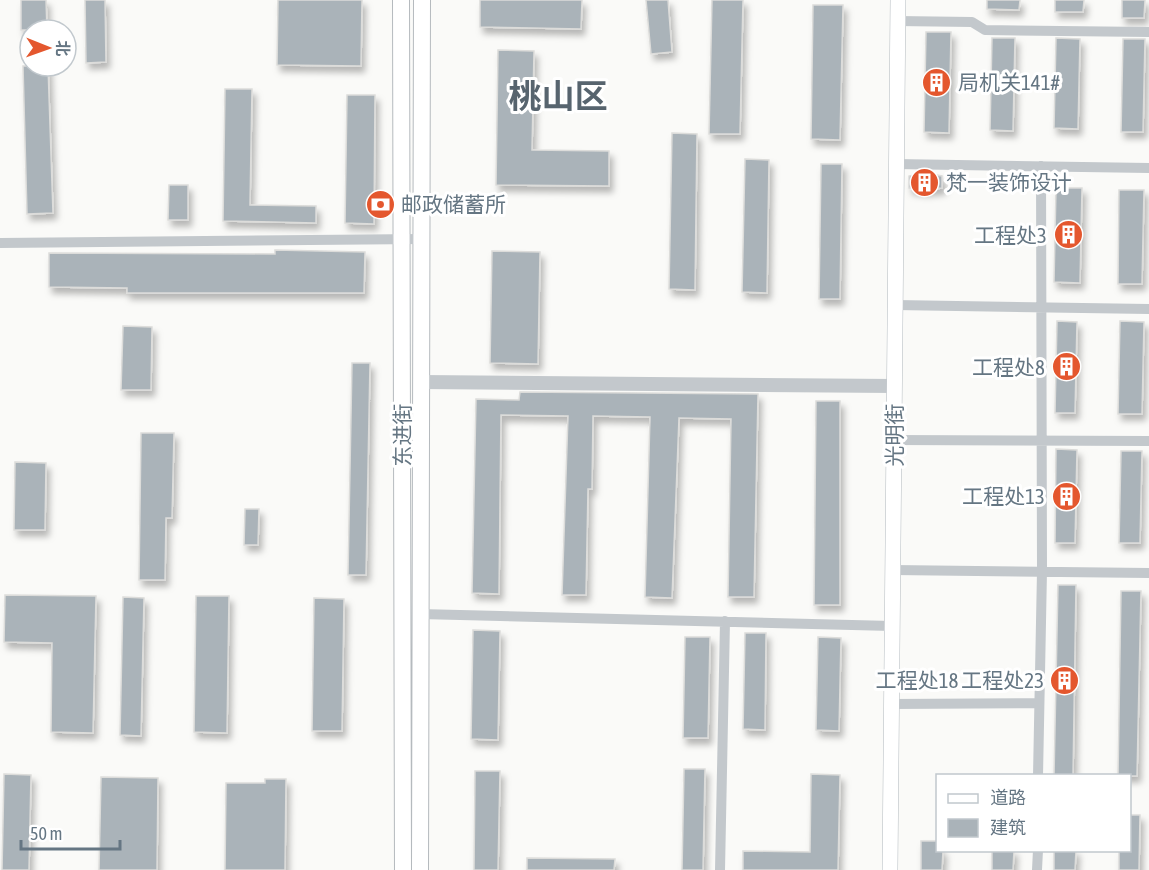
<svg xmlns="http://www.w3.org/2000/svg" width="1149" height="870" font-family="'Asap Condensed','Noto Sans SC',sans-serif">
  <defs>
    <filter id="shadow"><feDropShadow dx="3.5" dy="6" stdDeviation="3" flood-color="#0004"/></filter>
  </defs>
  <rect width="100%" height="100%" fill="#fafaf8"/>
  <path fill="#aab3b9" stroke="#dcdcda" stroke-width="1.5" filter="url(#shadow)" d="M 21,0 L 46,0 L 47,30 L 21,30 Z
    M 85,0 L 105,0 L 106,62 L 86,63 Z
    M 278,0 L 362,0 L 361,66 L 277,65 Z
    M 480,0 L 582,0 L 581,29 L 480,27 Z
    M 646,0 L 668,0 L 672,52 L 651,54 Z
    M 712,0 L 743,0 L 740,134 L 709,134 Z
    M 987,0 L 1020,0 L 1019,10 L 987,9 Z
    M 1055,0 L 1084,0 L 1083,12 L 1055,12 Z
    M 1122,0 L 1145,0 L 1144,18 L 1122,18 Z
    M 813,5 L 843,5 L 840,140 L 811,139 Z
    M 926,32 L 951,32 L 949,133 L 924,132 Z
    M 992,38 L 1015,38 L 1013,131 L 990,130 Z
    M 1056,38 L 1080,39 L 1078,129 L 1054,128 Z
    M 1123,39 L 1145,39 L 1143,132 L 1121,132 Z
    M 498,50 L 534,51 L 532,150 L 609,151 L 609,186 L 496,185 Z
    M 23,66 L 48,66 L 53,213 L 27,214 Z
    M 225,89 L 252,89 L 250,205 L 316,206 L 316,223 L 223,221 Z
    M 347,95 L 375,95 L 374,224 L 345,223 Z
    M 672,133 L 697,134 L 695,290 L 669,289 Z
    M 745,159 L 769,160 L 767,293 L 742,292 Z
    M 821,164 L 842,164 L 840,299 L 819,299 Z
    M 924,173 L 942,176 L 942,188 L 924,190 L 909,188 L 909,176 Z
    M 169,185 L 188,185 L 188,220 L 168,220 Z
    M 1056,188 L 1082,188 L 1080,283 L 1054,282 Z
    M 1119,190 L 1144,190 L 1142,284 L 1118,284 Z
    M 275,250 L 365,252 L 364,293 L 127,293 L 127,288 L 49,287 L 49,253 L 275,254 Z
    M 492,251 L 540,252 L 538,364 L 490,363 Z
    M 1057,321 L 1077,322 L 1075,413 L 1055,413 Z
    M 1120,321 L 1144,322 L 1142,414 L 1118,414 Z
    M 123,326 L 152,327 L 151,390 L 121,390 Z
    M 352,363 L 370,363 L 366,575 L 348,575 Z
    M 520,392 L 758,394 L 754,597 L 728,597 L 731,419 L 679,418 L 672,598 L 645,597 L 650,417 L 593,416 L 592,489 L 588,489 L 586,595 L 562,595 L 568,416 L 501,415 L 499,594 L 472,593 L 476,399 L 519,400 Z
    M 816,401 L 840,401 L 840,605 L 814,605 Z
    M 141,433 L 174,433 L 172,518 L 166,518 L 165,580 L 139,580 Z
    M 1056,449 L 1077,450 L 1075,543 L 1055,543 Z
    M 1121,451 L 1142,451 L 1140,543 L 1119,543 Z
    M 15,462 L 46,463 L 45,530 L 14,530 Z
    M 245,509 L 259,509 L 258,545 L 244,545 Z
    M 1058,585 L 1076,585 L 1073,776 L 1054,776 Z
    M 1121,591 L 1141,591 L 1137,776 L 1118,776 Z
    M 5,595 L 96,596 L 93,733 L 51,732 L 52,643 L 4,642 Z
    M 196,596 L 229,596 L 227,733 L 194,732 Z
    M 123,597 L 144,598 L 141,736 L 120,735 Z
    M 314,598 L 344,599 L 342,731 L 312,731 Z
    M 473,630 L 500,631 L 498,740 L 471,739 Z
    M 745,633 L 766,633 L 765,730 L 743,729 Z
    M 685,637 L 710,637 L 708,738 L 683,738 Z
    M 818,637 L 841,638 L 839,731 L 816,730 Z
    M 684,769 L 705,769 L 703,870 L 682,870 Z
    M 475,771 L 500,771 L 498,870 L 474,870 Z
    M 4,774 L 31,775 L 29,870 L 2,870 Z
    M 811,774 L 840,775 L 838,870 L 743,870 L 743,851 L 810,852 Z
    M 101,777 L 158,778 L 157,870 L 99,870 Z
    M 265,779 L 286,779 L 285,870 L 225,870 L 226,783 L 265,783 Z
    M 1130,815 L 1140,815 L 1139,870 L 1119,870 L 1119,850 L 1130,850 Z
    M 921,841 L 938,841 L 938,850 L 943,850 L 942,870 L 921,870 Z
    M 992,850 L 1014,850 L 1013,870 L 992,870 Z
    M 1054,850 L 1076,850 L 1075,870 L 1054,870 Z
    M 527,858 L 615,859 L 614,870 L 527,870 Z"/>
  <g fill="none" stroke-linecap="round" stroke-linejoin="round">
    <defs>
      <path id="secondary" d="M 890,870 L 898,0"/>
      <path id="primary" d="M 401,0 L 403,870
        M 420,870 L 422,0"/>
    </defs>
    <use href="#secondary" stroke="#b3babf" stroke-width="16"/>
    <use href="#primary" stroke="#b5babe" stroke-width="18"/>
    <path stroke="#c3c8cc" stroke-width="10" d="M 897,21 L 972,22 L 985,30 L 1149,32
      M 896,164 L 1149,168
      M 0,243 L 421,239
      M 895,305 L 1149,309
      M 894,440 L 1149,441
      M 893,570 L 1149,573
      M 420,614 L 892,626
      M 892,704 L 1039,703
      M 1038,776 L 1042,571 L 1041,166
      M 720,870 L 725,621
      M 1037,870 L 1038,850"/>
    <path stroke="#c3c8cc" stroke-width="14" d="M 421,382 L 894,386"/>
    <use href="#secondary" stroke="#fff" stroke-width="15"/>
    <use href="#primary" stroke="#fff" stroke-width="16"/>
  </g>
  <defs>
    <symbol id="building-disc" viewBox="-11 -11 22 22"><circle r="9.5" fill="#e4572e" stroke="#fff"/><path d="M-4-6H4V6H1V3H-1V6H-4ZM-2.5-4.3h1.7v1.8h-1.7ZM.8-4.3h1.7v1.8H.8ZM-2.5-1h1.7V.8h-1.7ZM.8-1h1.7V.8H.8Z" fill="#fff"/></symbol>
    <symbol id="bank-disc" viewBox="-11 -11 22 22"><circle r="9.5" fill="#e4572e" stroke="#fff"/><path d="M-6-4H6V4H-6ZM0-2.3a2.3 2.3 0 1 0 0 4.6a2.3 2.3 0 1 0 0-4.6Z" fill="#fff"/></symbol>
  </defs>
  <g fill-rule="evenodd">
    <use href="#building-disc" x="920" y="66" width="33" height="33"/>
    <use href="#building-disc" x="908" y="166" width="33" height="33"/>
    <use href="#bank-disc" x="364" y="188" width="33" height="33"/>
    <use href="#building-disc" x="1052" y="218" width="33" height="33"/>
    <use href="#building-disc" x="1050" y="350" width="33" height="33"/>
    <use href="#building-disc" x="1050" y="480" width="33" height="33"/>
    <use href="#building-disc" x="1048" y="664" width="33" height="33"/>
  </g>
  <g text-anchor="middle" dominant-baseline="central" stroke-width="6" stroke-linejoin="round" paint-order="stroke">
    <g font-size="21" fill="#657683" stroke="#fff" text-anchor="end">
      <text x="958" y="82" text-anchor="start">局机关141#</text>
      <text x="946" y="182" text-anchor="start">梵一装饰设计</text>
      <text x="401" y="204" text-anchor="start">邮政储蓄所</text>
      <text x="1047" y="235">工程处3</text>
      <text x="1045" y="367">工程处8</text>
      <text x="1045" y="496">工程处13</text>
      <text x="1044" y="680">工程处18 工程处23</text>
    </g>
    <g font-size="21" fill="#657683" stroke="#fff">
      <text transform="translate(402 435) rotate(-90)">东进街</text>
      <text transform="translate(894 435) rotate(-90)">光明街</text>
    </g>
    <g font-size="33" font-weight="bold" fill="#57646e" stroke="#fff">
      <text x="558" y="96">桃山区</text>
    </g>
  </g>
  <rect x="936" y="774" width="195" height="78" fill="#ffffff" stroke="#c1c8cd" stroke-width="1.5"/>
  <rect x="948" y="794" width="30" height="9" fill="#ffffff" stroke="#c1c8cd" stroke-width="1.5"/>
  <text x="990" y="804" font-size="18" fill="#657683">道路</text>
  <rect x="948" y="819" width="30" height="18" fill="#aab3b9" stroke="#c1c8cd" stroke-width="1.5"/>
  <text x="990" y="834" font-size="18" fill="#657683">建筑</text>
  <g transform="translate(48 48) rotate(91)"><circle r="28" fill="#ffffff" stroke="#c1c8cd" stroke-width="1.5"/>
  <path d="M0-4.5L10 22L0 15L-10 22Z" fill="#e4572e"/>
  <text y="-9" font-size="16" font-weight="bold" text-anchor="middle" fill="#657683">北</text>
  </g>
  <path d="M21 840v9h99v-9" fill="none" stroke="#657683" stroke-width="3"/>
  <text x="30" y="840" font-size="18" fill="#657683" stroke="#ffffff" stroke-width="4.5" paint-order="stroke">50 m</text>
</svg>
